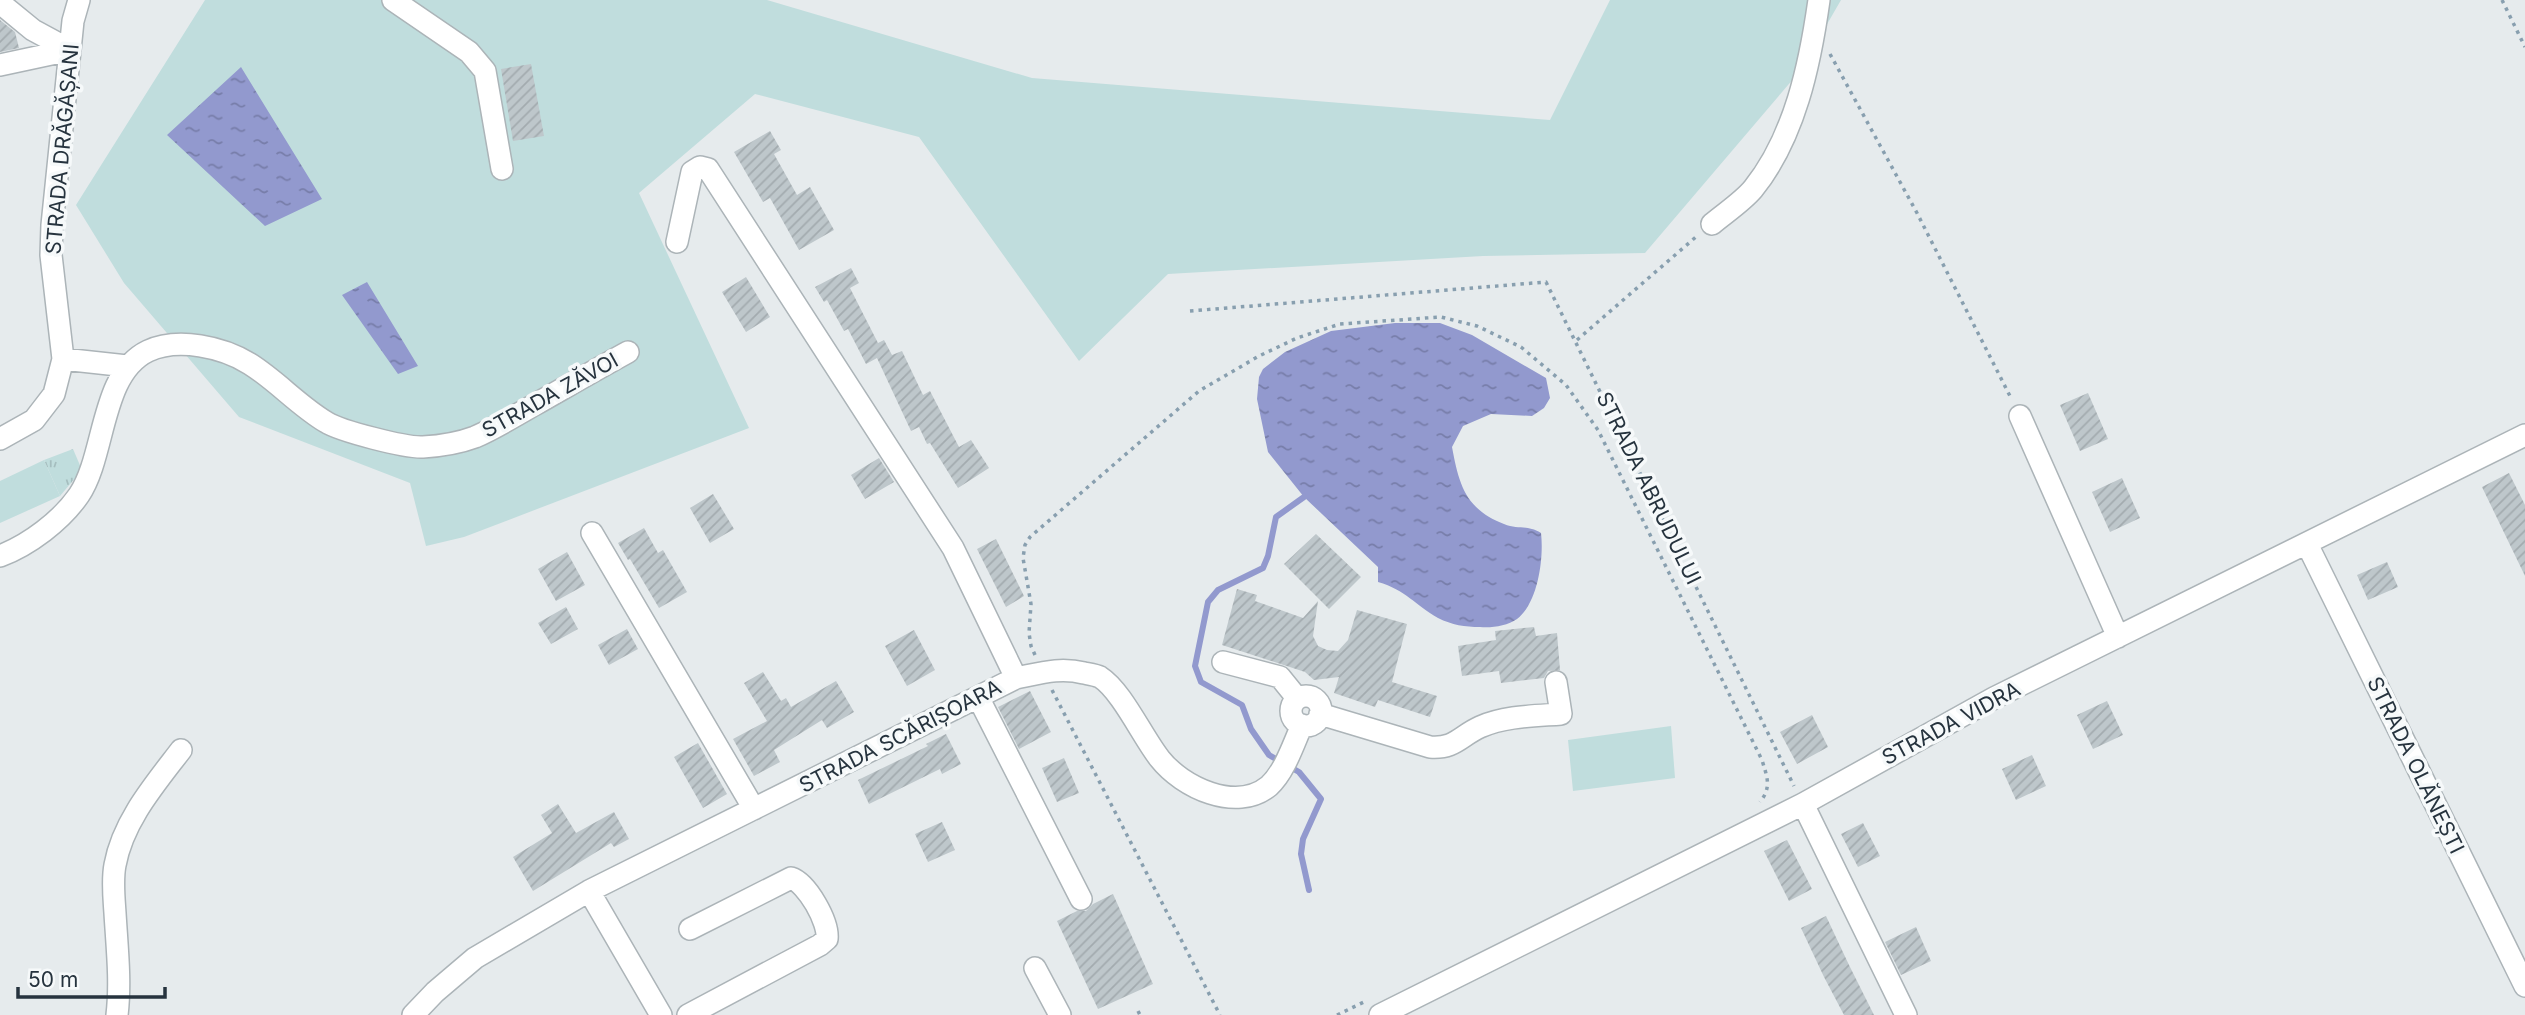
<svg xmlns="http://www.w3.org/2000/svg" width="2525" height="1015" font-family="Inter,sans-serif">
  <defs>
    <pattern id="park-tufts" width="24" height="20" patternUnits="userSpaceOnUse" patternTransform="scale(1.75)"><rect width="24" height="20" fill="#c0dddd"/><path d="M3 7l-1-3M5 7V3M7 7l1-3M15 17l-1-3M17 17v-4M19 17l1-3" fill="none" stroke="#a5bebf"/></pattern>
    <pattern id="water-ripples" width="26" height="14" patternUnits="userSpaceOnUse" patternTransform="scale(1.75)"><rect width="26" height="14" fill="#9299ce"/><path d="M2 4q2-2 4 0t4 0M15 11q2-2 4 0t4 0" fill="none" stroke="#777da9"/></pattern>
    <pattern id="building-hatch" width="6" height="6" patternUnits="userSpaceOnUse" patternTransform="scale(1.75)"><rect width="6" height="6" fill="#bec7cb"/><path d="M-1 1l2-2M0 6l6-6M5 7l2-2" fill="none" stroke="#a3abaf"/></pattern>
  </defs>
  <rect width="100%" height="100%" fill="#e6ebed"/>
  <path fill="#c0dddd" d="M 205,0 L 767,0 L 1032,78 L 1550,120 L 1610,0 L 1841,0 L 1800,71 L 1645,253 L 1483,256 L 1168,274 L 1079,361 L 919,137 L 755,94 L 639,193 L 749,428 L 464,537 L 426,546 L 410,483 L 239,417 L 124,283 L 76,205 Z
    M 44,460 L 60,496 L 0,523 L 0,481 Z
    M 1671,726 L 1675,778 L 1573,791 L 1568,740 Z"/>
  <path fill="url(#park-tufts)" d="M 73,449 L 82,470 L 60,496 L 44,460 Z"/>
  <path fill="url(#water-ripples)" d="M 241,67 L 322,199 L 265,226 L 167,135 Z
    M 367,282 L 418,366 L 398,374 L 342,295 Z
    M 1395,323 L 1440,323 L 1472,335 L 1546,378 L 1550,398 L 1544,408 L 1532,416 L 1491,414 L 1463,426 L 1452,447 C 1459,484 1465,509 1504,524 C 1518,530 1526,524 1541,533 C 1544,558 1538,603 1517,619 C 1507,626 1492,628 1480,627 C 1465,627 1452,625 1438,618 C 1415,605 1406,590 1378,582 L 1378,567 L 1304,497 L 1268,452 L 1257,399 L 1259,377 L 1263,369 L 1285,352 L 1331,331 Z"/>
  <g fill="none" stroke-linecap="round" stroke-linejoin="round">
    <path stroke="#9299ce" stroke-width="6" d="M 1304,497 L 1276,517 L 1268,556 L 1263,568 L 1218,590 L 1208,602 L 1195,666 L 1201,682 L 1242,705 L 1251,729 L 1269,755 L 1299,772 L 1321,799 L 1303,839 L 1301,854 L 1309,890"/>
  </g>
  <path fill="url(#building-hatch)" d="M 0,20 L 15,32 L 19,48 L 0,52 Z
    M 531,64 L 544,136 L 513,141 L 501,69 Z
    M 770,131 L 781,150 L 774,154 L 797,195 L 810,187 L 834,230 L 799,250 L 770,198 L 763,202 L 734,152 Z
    M 851,268 L 859,283 L 850,288 L 878,343 L 884,340 L 892,355 L 902,351 L 923,395 L 930,391 L 959,447 L 971,440 L 989,468 L 958,488 L 930,443 L 927,444 L 919,427 L 911,431 L 877,358 L 866,364 L 848,329 L 844,331 L 827,300 L 824,302 L 815,287 Z
    M 746,277 L 770,317 L 746,332 L 722,292 Z
    M 2088,393 L 2108,439 L 2080,451 L 2060,405 Z
    M 879,458 L 894,482 L 865,499 L 851,475 Z
    M 2509,473 L 2525,505 L 2525,576 L 2482,487 Z
    M 2122,478 L 2140,518 L 2110,532 L 2092,492 Z
    M 713,494 L 734,529 L 710,543 L 690,508 Z
    M 644,528 L 658,553 L 663,550 L 687,592 L 659,608 L 630,559 L 628,560 L 618,543 Z
    M 1316,534 L 1361,577 L 1329,609 L 1284,564 Z
    M 996,539 L 1024,596 L 1006,607 L 977,549 Z
    M 567,552 L 585,585 L 556,601 L 538,569 Z
    M 2387,562 L 2398,587 L 2368,600 L 2357,575 Z
    M 1237,589 L 1257,595 L 1255,601 L 1303,618 L 1318,601 L 1313,636 L 1318,646 L 1327,650 L 1338,651 L 1348,640 L 1357,610 L 1407,624 L 1392,682 L 1437,696 L 1430,717 L 1378,700 L 1375,707 L 1334,693 L 1339,677 L 1314,680 L 1305,672 L 1222,645 Z
    M 566,607 L 578,629 L 551,644 L 538,623 Z
    M 1534,627 L 1536,636 L 1557,633 L 1560,670 L 1548,671 L 1544,678 L 1501,683 L 1499,671 L 1462,676 L 1458,646 L 1496,640 L 1495,631 Z
    M 627,629 L 638,649 L 609,665 L 598,645 Z
    M 914,630 L 935,670 L 907,686 L 885,646 Z
    M 763,672 L 781,701 L 786,698 L 791,707 L 836,681 L 854,712 L 827,728 L 822,720 L 774,750 L 780,762 L 754,776 L 733,739 L 767,721 L 744,683 Z
    M 1030,691 L 1051,732 L 1019,749 L 998,707 Z
    M 2107,701 L 2123,735 L 2093,749 L 2077,715 Z
    M 1812,715 L 1828,747 L 1797,764 L 1780,732 Z
    M 946,734 L 961,764 L 942,774 L 940,769 L 869,804 L 858,780 L 928,746 L 926,744 Z
    M 698,743 L 727,794 L 703,808 L 674,757 Z
    M 2032,755 L 2046,786 L 2016,800 L 2002,769 Z
    M 1064,758 L 1079,793 L 1057,802 L 1042,768 Z
    M 558,804 L 576,833 L 614,812 L 629,839 L 614,847 L 611,843 L 533,891 L 513,857 L 552,833 L 541,815 Z
    M 942,822 L 955,850 L 928,862 L 915,834 Z
    M 1863,823 L 1880,856 L 1858,867 L 1841,834 Z
    M 1787,840 L 1812,889 L 1789,901 L 1764,851 Z
    M 1113,894 L 1153,984 L 1098,1009 L 1057,921 L 1077,911 L 1086,911 L 1093,904 Z
    M 1826,916 L 1849,965 L 1874,1015 L 1844,1015 L 1824,977 L 1801,928 Z
    M 1916,927 L 1931,961 L 1901,975 L 1885,942 Z"/>
  <g fill="none" stroke-linecap="round" stroke-linejoin="round">
    <defs>
      <path id="minor" d="M 393,0 L 469,52 L 485,71 L 502,169
        M 0,3 L 33,30 L 70,50
        M 0,65 L 70,50
        M 1712,224 C 1725,213 1742,202 1753,189 C 1795,137 1810,64 1819,0
        M 677,242 L 692,172 L 700,167 L 708,169 L 953,548 L 1016,678
        M 63,359 L 127,366
        M 2020,416 L 2118,637
        M 0,439 L 34,420 L 54,394 L 63,359 L 51,255 L 52,225 L 73,21 L 79,0
        M 592,533 L 754,809
        M 2307,544 L 2525,986
        M 0,556 C 29,545 61,521 79,495 C 106,455 100,374 148,351 C 178,337 223,347 250,364 C 277,381 299,406 326,422 C 340,431 406,448 423,447 C 440,446 459,443 475,437 C 496,428 516,415 536,404 C 566,387 597,369 628,352
        M 1223,662 L 1280,677 L 1297,698
        M1291 711a15 15 0 1 1 30 0a15 15 0 1 1-30 0Z
        M 978,697 L 1081,899
        M 1320,714 L 1430,747 C 1455,749 1460,736 1480,727 C 1505,716 1534,716 1561,714 L 1556,682
        M 1803,804 L 1906,1015
        M 589,891 L 661,1015
        M 1035,968 L 1060,1015
        M 117,1015 C 121,982 117,947 115,913 C 114,898 112,880 115,865 C 123,821 155,784 181,750
        M 413,1015 L 435,992 L 475,958 L 589,891 L 1016,678 C 1041,673 1060,667 1084,673 C 1089,674 1096,675 1100,677 C 1122,691 1143,738 1160,759 C 1182,787 1236,813 1269,786 C 1285,771 1293,745 1302,725
        M 688,1015 L 820,945 L 827,939 C 829,922 807,883 791,878 L 690,929
        M 1380,1015 L 1803,804 L 1994,698 L 2525,435"/>
    </defs>
    <use href="#minor" stroke="#acb4b8" stroke-width="24"/>
    <path stroke="#889faf" stroke-width="3.5" stroke-dasharray="3.5 5" stroke-linecap="butt" d="M 2502,0 L 2525,47
      M 1830,54 L 1917,213 L 2012,400
      M 1190,311 L 1546,282 L 1794,786
      M 1577,340 L 1697,236
      M 1035,655 L 1031,646 L 1029,633 L 1031,604 L 1023,558 L 1025,545 L 1030,537 L 1199,391 L 1259,356 L 1297,338 L 1340,324 L 1441,317 L 1477,326 L 1521,347 L 1566,385 L 1598,430 L 1762,760 C 1767,777 1772,787 1760,802
      M 1052,690 L 1220,1015
      M 1138,1011 L 1140,1015
      M 1337,1015 L 1366,1001"/>
    <use href="#minor" stroke="#fff" stroke-width="21"/>
  </g>
  <g text-anchor="middle" dominant-baseline="central" stroke-width="7" stroke-linejoin="round" paint-order="stroke">
    <g font-size="21" fill="#26333e" stroke="#f6f9fa">
      <text transform="translate(62 149) rotate(-85)">STRADA DRĂGĂȘANI</text>
      <text transform="translate(550 395) rotate(-29)">STRADA ZĂVOI</text>
      <text transform="translate(1649 488) rotate(64)">STRADA ABRUDULUI</text>
      <text transform="translate(1951 723) rotate(-28)">STRADA VIDRA</text>
      <text transform="translate(900 736) rotate(-27)">STRADA SCĂRIȘOARA</text>
      <text transform="translate(2416 765) rotate(64)">STRADA OLĂNEȘTI</text>
    </g>
  </g>
  <path d="M18 987v10h147v-10" fill="none" stroke="#26333e" stroke-width="3.5"/>
  <text x="28" y="987" font-size="21" fill="#26333e" stroke="#f6f9fa" stroke-width="5" paint-order="stroke">50 m</text>
</svg>
